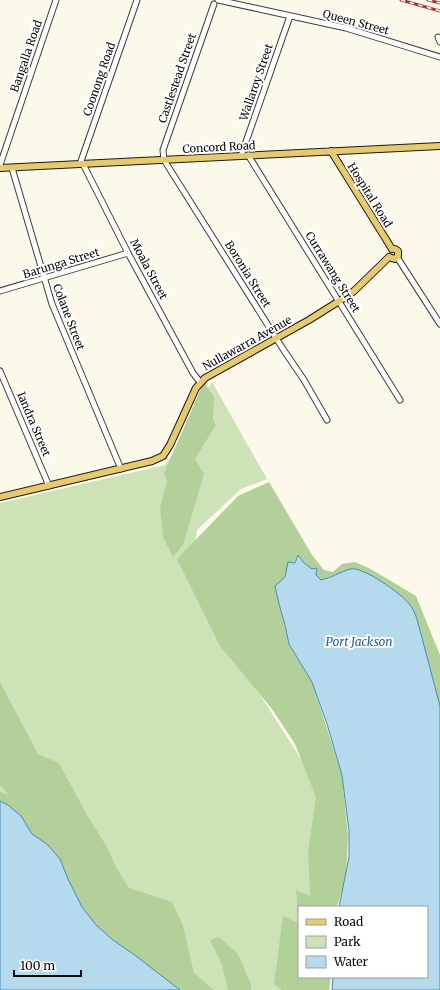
<svg xmlns="http://www.w3.org/2000/svg" width="440" height="990" font-family="Merriweather,serif">
  <rect width="100%" height="100%" fill="#fcf9ea"/>
  <path fill="#cee2b8" d="M 212,382 L 267,479 L 241,489 L 197,530 L 194,551 L 209,615 L 308,770 L 323,805 L 316,907 L 299,907 L 299,977 L 314,990 L 204,990 L 0,801 L 0,503 L 165,465 L 186,435 L 199,401 Z"/>
  <path fill="#b3d09a" d="M 204,382 L 214,397 L 213,419 L 216,425 L 195,459 L 204,474 L 183,545 L 173,557 L 163,537 L 160,508 L 167,481 L 164,473 Z
    M 269,482 L 312,555 L 324,570 L 333,572 L 342,564 L 355,562 L 369,568 L 416,596 L 440,655 L 440,728 L 339,574 L 321,580 L 313,575 L 298,555 L 286,578 L 275,586 L 289,644 L 312,682 L 342,775 L 348,836 L 346,877 L 337,907 L 299,907 L 299,977 L 331,977 L 329,990 L 282,990 L 274,984 L 283,916 L 298,923 L 296,890 L 310,896 L 308,852 L 316,797 L 295,744 L 272,709 L 220,646 L 177,559 L 238,496 Z
    M 0,682 L 38,754 L 59,763 L 87,815 L 107,847 L 116,867 L 129,888 L 172,902 L 183,926 L 194,973 L 214,990 L 166,990 L 101,942 L 0,807 L 0,792 L 9,795 L 0,785 Z
    M 219,937 L 238,954 L 251,984 L 251,990 L 228,990 L 222,965 L 210,940 Z"/>
  <path fill="#b5d9ed" stroke="#458dbb" d="M 298,555 L 304,563 L 312,569 L 317,568 L 316,575 L 321,580 C 331,578 340,572 350,569 C 363,566 402,594 410,605 C 413,608 415,614 417,619 L 440,706 L 440,990 L 332,990 L 333,977 L 427,977 L 427,907 L 339,907 L 349,857 L 349,831 L 342,775 L 327,724 L 312,682 L 289,644 L 285,625 L 279,604 L 275,586 L 285,577 L 288,562 L 295,563 Z
    M 0,801 L 8,805 L 21,816 L 32,834 L 47,844 L 60,859 L 68,879 L 82,907 L 96,925 L 113,940 L 136,956 L 180,990 L 0,990 Z"/>
  <g fill="none" stroke-linecap="round" stroke-linejoin="round">
    <defs>
      <path id="minor" d="M 218,0 L 346,28 L 440,57
        M 214,4 L 163,150 L 164,160 L 283,349 L 304,380 L 327,420
        M 438,37 L 440,42
        M 248,155 L 400,400
        M 241,156 L 290,16
        M 80,164 L 137,0
        M 83,164 L 128,253 L 193,373 L 200,382
        M 0,165 L 56,0
        M 12,168 L 52,304 L 121,469
        M 397,257 L 440,324
        M 0,291 L 128,253
        M 0,371 L 49,486"/>
      <path id="major" d="M 331,151 L 392,249
        M 0,168 L 440,146
        M 389,257 L 395,259 L 398,256 L 398,251 L 395,249 L 392,249
        M 0,497 L 152,461 L 163,456 L 170,445 L 196,388 L 205,378 L 309,320 L 344,298 L 354,291 L 389,257"/>
    </defs>
    <use href="#minor" stroke="#3d3d3d" stroke-width="7"/>
    <use href="#major" stroke="#1b1b1b" stroke-width="8"/>
    <use href="#minor" stroke="#fff" stroke-width="5"/>
    <use href="#major" stroke="#e7c96f" stroke-width="6"/>
    <defs>
      <path id="rail" d="M 401,0 L 440,11
        M 428,0 L 440,3"/>
    </defs>
    <use href="#rail" stroke="#a7353b" stroke-width="3"/>
    <use href="#rail" stroke="#fff" stroke-width="1.5" stroke-dasharray="4.5" stroke-linecap="butt"/>
  </g>
  <g text-anchor="middle" dominant-baseline="central" stroke-width="4" stroke-linejoin="round" paint-order="stroke">
    <g font-size="11" fill="#0a0a0a" stroke="#fff">
      <text transform="translate(356 22) rotate(15)">Queen Street</text>
      <text transform="translate(26 56) rotate(-71)">Bangalla Road</text>
      <text transform="translate(177 78) rotate(-71)">Castlestead Street</text>
      <text transform="translate(99 79) rotate(-71)">Coonong Road</text>
      <text transform="translate(256 82) rotate(-71)">Wallaroy Street</text>
      <text transform="translate(219 147) rotate(-3)">Concord Road</text>
      <text transform="translate(370 195) rotate(58)">Hospital Road</text>
      <text transform="translate(61 263) rotate(-17)">Barunga Street</text>
      <text transform="translate(149 269) rotate(62)">Moala Street</text>
      <text transform="translate(333 272) rotate(58)">Currawang Street</text>
      <text transform="translate(248 274) rotate(58)">Boronia Street</text>
      <text transform="translate(69 317) rotate(69)">Colane Street</text>
      <text transform="translate(247 343) rotate(-29)">Nullawarra Avenue</text>
      <text transform="translate(34 424) rotate(67)">Iandra Street</text>
    </g>
    <g font-size="12" font-style="italic" fill="#245f8b" stroke="#fff">
      <text x="359" y="641">Port Jackson</text>
    </g>
  </g>
  <rect x="298" y="906" width="130" height="72" fill="#ffffff" stroke="#9d9d9d"/>
  <rect x="306" y="919" width="20" height="6" fill="#e7c96f" stroke="#9d9d9d"/>
  <text x="334" y="926" font-size="12" fill="#0a0a0a">Road</text>
  <rect x="306" y="936" width="20" height="12" fill="#cee2b8" stroke="#9d9d9d"/>
  <text x="334" y="946" font-size="12" fill="#0a0a0a">Park</text>
  <rect x="306" y="956" width="20" height="12" fill="#b5d9ed" stroke="#9d9d9d"/>
  <text x="334" y="966" font-size="12" fill="#0a0a0a">Water</text>
  <path d="M14 970v6h67v-6" fill="none" stroke="#0a0a0a" stroke-width="2"/>
  <text x="20" y="970" font-size="12" fill="#0a0a0a" stroke="#ffffff" stroke-width="3" paint-order="stroke">100 m</text>
</svg>
